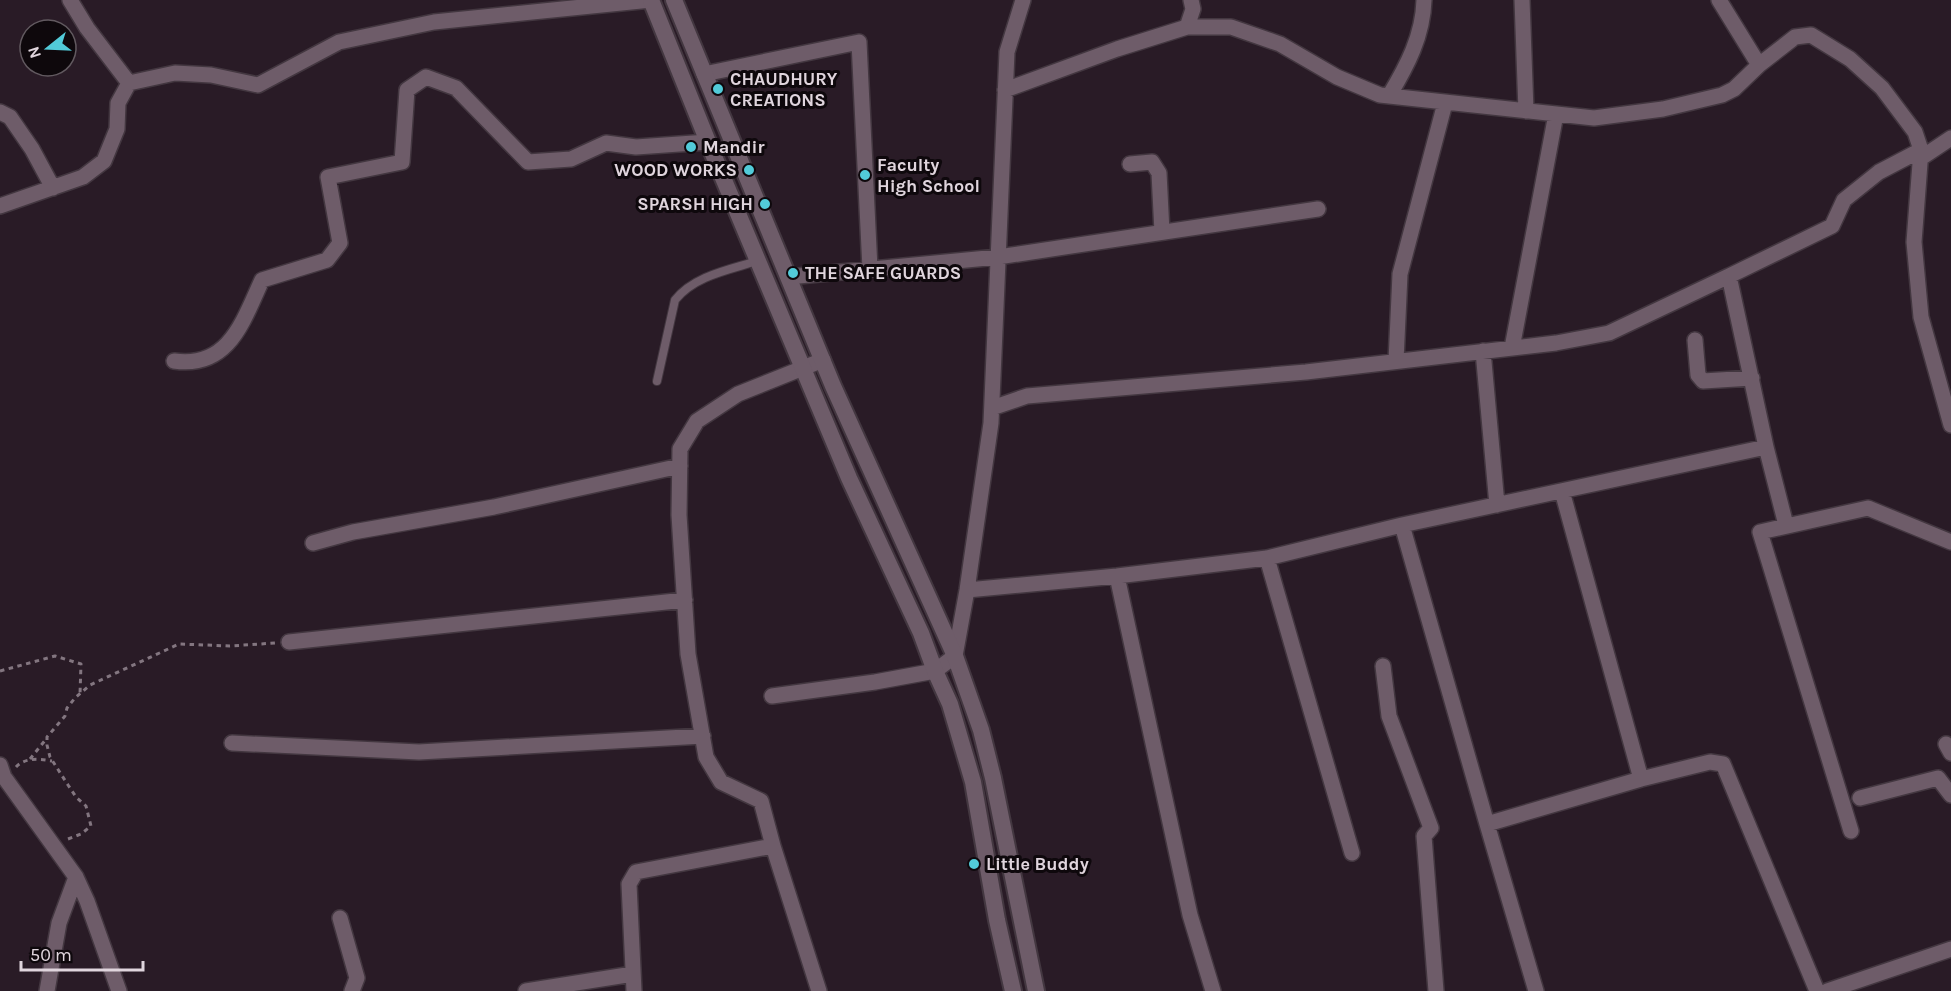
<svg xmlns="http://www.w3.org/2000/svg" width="1951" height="991" font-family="Karla,sans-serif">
  <rect width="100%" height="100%" fill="#291b26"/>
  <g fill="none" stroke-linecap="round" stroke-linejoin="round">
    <defs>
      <path id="service" d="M 657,381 L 675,300 C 694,276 728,270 757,261"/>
      <path id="minor" d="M 70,0 L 87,28 L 129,83
        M 1522,0 L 1526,111
        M 1719,0 L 1759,65
        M 1187,27 L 1193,9 L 1191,0
        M 704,74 L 859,42 L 870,269
        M 1005,90 L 1117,49 L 1187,27 L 1231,27 L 1280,44 L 1337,77 L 1380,95 L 1594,118 L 1663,109 L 1722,95 L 1734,89 L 1759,65 L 1795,37 L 1811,35 L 1850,59 L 1882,88 L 1915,132 L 1921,150
        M 1389,96 C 1407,66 1423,36 1424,0
        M 0,112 L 10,117 L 32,149 L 53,188
        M 1921,158 L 1951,138
        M 1130,164 L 1152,162 L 1159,173 L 1162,232
        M 0,206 L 83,177 L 104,161 L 117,129 L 118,103 L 129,83 L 175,73 L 211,75 L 258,85 L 339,42 L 434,22 L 651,0
        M 788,277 L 998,257 L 1318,209
        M 1695,340 L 1698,375 L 1703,381 L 1752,378
        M 1512,348 L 1556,114
        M 1483,351 L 1497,505
        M 174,361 C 229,369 243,321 262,280 L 327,260 L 340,243 L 328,177 L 402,162 L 407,90 L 426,77 L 456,88 L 528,162 L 571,159 L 606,143 L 636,147 L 708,142
        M 1396,361 L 1400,274 L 1445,103
        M 992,408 L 1027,396 L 1306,372 L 1556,343 L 1609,333 L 1729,276
        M 1766,447 L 1786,525
        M 1562,491 L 1641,779
        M 1402,525 L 1487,824 L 1536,991
        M 313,543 L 353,532 L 494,507 L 680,466
        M 1267,558 L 1352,853
        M 1117,576 L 1190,915 L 1213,991
        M 967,590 L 1117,576 L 1267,558 L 1402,525 L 1766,447 L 1729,276 L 1832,226 L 1844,200 L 1879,172 L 1921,150 L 1914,242 L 1921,317 L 1951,425
        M 289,642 L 685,600
        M 1383,666 L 1389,716 L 1431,828 L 1424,836 L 1436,991
        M 772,696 L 875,682 L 935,671 L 955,656 L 967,590 L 991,423 L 1007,52 L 1023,0
        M 232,743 L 419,752 L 703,736
        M 1946,744 L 1951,753
        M 0,765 L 4,777 L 76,877 L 87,901 L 119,991
        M 1860,798 L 1938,778 L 1951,795
        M 1487,824 L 1641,779 L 1710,762 L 1723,764 L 1817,991
        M 1851,831 L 1760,532 L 1868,508 L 1951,542
        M 773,846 L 819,991
        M 340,918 L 357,978 L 352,991
        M 47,991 L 59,923 L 76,877
        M 526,991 L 633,974
        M 634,991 L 629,884 L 636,872 L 773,846 L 761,801 L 721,782 L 706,757 L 688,654 L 679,515 L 680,449 L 697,421 L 738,394 L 823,360
        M 1827,991 L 1951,949"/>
      <path id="secondary" d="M 651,0 L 708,142 L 849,478 L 921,633 L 935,671 L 950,704 L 973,782 L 997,920 L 1013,991
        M 674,0 L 833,386 L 955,656 L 981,730 L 993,778 L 1036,991"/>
    </defs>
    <use href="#service" stroke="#433740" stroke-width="10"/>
    <use href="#minor" stroke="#433740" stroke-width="18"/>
    <use href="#secondary" stroke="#433740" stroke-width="20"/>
    <path stroke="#837680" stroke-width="3" stroke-dasharray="4.5 4.5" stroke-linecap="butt" d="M 0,671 L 55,656 L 81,664 L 80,694
      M 30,759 L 47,738
      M 16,767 C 25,757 40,759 52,761
      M 68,839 L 81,834 L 91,826 L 86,806 L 76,797 L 68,785 L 50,757 L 47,745 L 47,737 L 65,716 L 67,708 L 75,698 L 90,685 L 179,644 L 230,646 L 275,643"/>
    <use href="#service" stroke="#6e5c69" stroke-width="8"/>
    <use href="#minor" stroke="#6e5c69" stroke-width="15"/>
    <use href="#secondary" stroke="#6e5c69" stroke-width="16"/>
  </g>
  <g fill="#52cbd9" stroke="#0e080c" stroke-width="2">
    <circle cx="718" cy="89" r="6"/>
    <circle cx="691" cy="147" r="6"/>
    <circle cx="749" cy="170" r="6"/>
    <circle cx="865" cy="175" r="6"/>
    <circle cx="765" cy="204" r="6"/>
    <circle cx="793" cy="273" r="6"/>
    <circle cx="974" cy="864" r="6"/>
  </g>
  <g text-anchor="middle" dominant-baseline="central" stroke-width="6" stroke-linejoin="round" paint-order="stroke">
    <g font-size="18" font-weight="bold" fill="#e0d5dd" stroke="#0e080c" text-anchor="start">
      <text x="730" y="79">CHAUDHURY<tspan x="730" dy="21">CREATIONS</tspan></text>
      <text x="703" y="147">Mandir</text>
      <text x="877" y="165">Faculty<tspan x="877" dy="21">High School</tspan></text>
      <text x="737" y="170" text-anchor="end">WOOD WORKS</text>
      <text x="753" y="204" text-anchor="end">SPARSH HIGH</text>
      <text x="805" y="273">THE SAFE GUARDS</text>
      <text x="986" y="864">Little Buddy</text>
    </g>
  </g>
  <g transform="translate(48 48) rotate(252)"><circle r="28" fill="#0e080c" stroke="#625a60" stroke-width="1.5"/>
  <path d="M0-4.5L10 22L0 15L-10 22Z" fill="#52cbd9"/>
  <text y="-9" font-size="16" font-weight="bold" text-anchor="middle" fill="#e0d5dd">N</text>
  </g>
  <path d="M21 961v9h122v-9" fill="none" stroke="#e0d5dd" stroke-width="3"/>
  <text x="30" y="961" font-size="18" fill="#e0d5dd" stroke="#0e080c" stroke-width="4.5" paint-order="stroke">50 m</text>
</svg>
